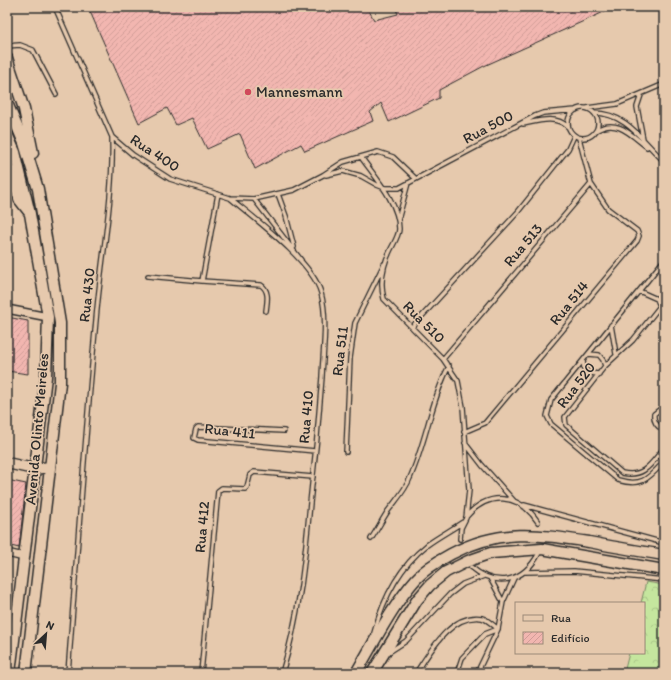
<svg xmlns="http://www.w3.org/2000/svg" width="671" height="680" font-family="Itim,sans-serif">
  <defs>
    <pattern id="forest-crowns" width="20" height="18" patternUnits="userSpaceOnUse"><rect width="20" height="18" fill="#c5e69e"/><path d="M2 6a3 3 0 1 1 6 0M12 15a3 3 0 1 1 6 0" fill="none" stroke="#a9c588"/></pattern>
    <pattern id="building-hatch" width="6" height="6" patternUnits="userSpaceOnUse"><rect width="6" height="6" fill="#f2b6b0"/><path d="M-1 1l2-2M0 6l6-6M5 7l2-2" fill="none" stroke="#d09d98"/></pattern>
  </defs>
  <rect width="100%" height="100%" fill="#e6c9ad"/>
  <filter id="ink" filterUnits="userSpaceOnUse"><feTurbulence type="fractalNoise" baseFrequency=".025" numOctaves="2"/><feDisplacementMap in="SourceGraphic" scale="8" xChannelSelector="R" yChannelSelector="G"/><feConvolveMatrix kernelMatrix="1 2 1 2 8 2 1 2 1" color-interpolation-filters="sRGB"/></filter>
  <g filter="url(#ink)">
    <path fill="url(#forest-crowns)" stroke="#788864" d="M 646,582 L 664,585 L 664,673 L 624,673 L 629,653 L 644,653 L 644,603 L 641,603 Z"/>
    <path fill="url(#building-hatch)" stroke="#2b2b2b" d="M 88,7 L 367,7 L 374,20 L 398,14 L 395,7 L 615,7 L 484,66 L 439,90 L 439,98 L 389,122 L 381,103 L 370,112 L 373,121 L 305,151 L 301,144 L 255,169 L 240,134 L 207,149 L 192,118 L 176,125 L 167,108 L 139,123 Z
      M 7,317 L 28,321 L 28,374 L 7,371 Z
      M 7,480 L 26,484 L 19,548 L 7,545 Z"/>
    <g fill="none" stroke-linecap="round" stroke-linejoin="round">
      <defs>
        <path id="service" d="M 55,7 L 112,137 L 133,155 L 170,179 L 230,198 L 254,199 L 294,190 L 323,175 L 343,162 L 378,152 L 393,157 L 416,179
          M 7,46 L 20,45 L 33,50 L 56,94
          M 641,95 L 637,107 L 643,139
          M568 123a15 15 0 1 1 30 0a15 15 0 1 1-30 0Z
          M 587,108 L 617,104 L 664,84
          M 594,113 C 627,113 642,141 664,161
          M 523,124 C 538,121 556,115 568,127
          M 597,130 C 617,118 631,135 647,147
          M 361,157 C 375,177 399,203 399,229 C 399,235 394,243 391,249 C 383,265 379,281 384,299 L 443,359 L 458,381 L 463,407 L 469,490 L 466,518 L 461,528 L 460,539
          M 326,175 L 343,171 L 361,176 L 377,185 L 385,188 L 399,188 L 535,116 L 543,113 L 576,110
          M 218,194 L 202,281 L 261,285 C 270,291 267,302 266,311
          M 278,194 L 286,216 L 294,247
          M 230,198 C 255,219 312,261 321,293 C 328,319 323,350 322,377 C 319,419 315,461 310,503 C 305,560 299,618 282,673
          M 254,199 L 301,260
          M 398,220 L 408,183
          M 664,260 L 551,400 L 547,416 L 551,424 L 618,480 C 642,487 648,479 664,462
          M 148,276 L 202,281
          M 639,291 L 657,299 L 660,306 L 633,340 L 605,366 L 565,417 L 566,425 L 622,473 C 644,478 651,464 664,448
          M 611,325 L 616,354
          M 412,327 L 517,213 L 568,149 L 574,136
          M 589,354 L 599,355 L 603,360 L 605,366
          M 443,359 L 591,184 L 579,138
          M 583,361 L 584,368 L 589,373 L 599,374
          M 664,406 L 654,414 C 653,423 658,426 664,431
          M 284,431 L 198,427 L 196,429 L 194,438 L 198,440 L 315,451
          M 464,432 L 485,423 L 637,241 L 639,236 L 637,231 L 608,209 L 591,184
          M 465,443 L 482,465 L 514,501
          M 346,452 L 350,358 L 355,323 L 384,264
          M 524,505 L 664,543
          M 466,517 C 488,491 519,493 538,522
          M 371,539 C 377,530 382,520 388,511 C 396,500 405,491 410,478 C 426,442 431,401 449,366
          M 471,567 C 496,588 523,583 539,553
          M 525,572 L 574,571 L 664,580
          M 490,578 L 503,602
          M 374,633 C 383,599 398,568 427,545 C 438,537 451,530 463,522
          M 389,652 L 406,641 L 450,594 L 463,584 L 484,576
          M 68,673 C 77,555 85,438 96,320 C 101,259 114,198 112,137
          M 201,673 L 218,491 L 222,488 L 245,489 L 247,487 L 250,475 L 254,472 L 313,477
          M 416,673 C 430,652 451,613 482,618 C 487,619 493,625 498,629
          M 457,673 L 462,658 L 485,634 L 498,629
          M 477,673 L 498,629 L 503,602 L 514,578"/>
        <path id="minor" d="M 7,309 L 48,317
          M 7,553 L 24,557"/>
        <path id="tertiary" d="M 7,160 L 19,200 L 30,214"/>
        <path id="secondary" d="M 7,58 L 24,109 L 33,153
          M 7,103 L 24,143 L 38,189 L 60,323 L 60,383 L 26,673
          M 7,134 L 15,152 L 30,214 L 48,317 L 46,377 L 10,673
          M 7,463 L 34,469 L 50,467
          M 356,673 C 375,641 392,606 416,579 C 426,568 438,561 451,554 C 499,528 538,534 589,542 C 614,547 639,551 664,555
          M 372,673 L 417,600 L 430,585 L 446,572 L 468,561 L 491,553 L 542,549 L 664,570"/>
      </defs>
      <use href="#service" stroke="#2b2b2b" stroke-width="6"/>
      <use href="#minor" stroke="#2b2b2b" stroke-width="10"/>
      <use href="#tertiary" stroke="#2b2b2b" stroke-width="12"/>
      <use href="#secondary" stroke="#2b2b2b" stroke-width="13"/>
      <use href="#service" stroke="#e6c9ad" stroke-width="3.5"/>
      <use href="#minor" stroke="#e6c9ad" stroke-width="7"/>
      <use href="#tertiary" stroke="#e6c9ad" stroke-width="9"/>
      <use href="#secondary" stroke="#e6c9ad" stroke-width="10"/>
    </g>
  </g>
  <circle fill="#d1495b" stroke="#e6c9ad" stroke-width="1.5" cx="248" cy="92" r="4"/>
  <g text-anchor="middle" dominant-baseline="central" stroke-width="3.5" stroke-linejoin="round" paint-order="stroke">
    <g font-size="15" fill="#2b2b2b" stroke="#e6c9ad" text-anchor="start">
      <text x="256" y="92">Mannesmann</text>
    </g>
    <g font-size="15" fill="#2b2b2b" stroke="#e6c9ad">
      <text transform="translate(488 127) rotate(-28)">Rua 500</text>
      <text transform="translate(155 153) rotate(33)">Rua 400</text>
      <text transform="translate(523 245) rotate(-50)">Rua 513</text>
      <text transform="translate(87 295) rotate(-84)">Rua 430</text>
      <text transform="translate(569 303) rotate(-51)">Rua 514</text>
      <text transform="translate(424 322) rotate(45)">Rua 510</text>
      <text transform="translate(340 351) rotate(-83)">Rua 511</text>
      <text transform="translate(576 385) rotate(-53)">Rua 520</text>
      <text transform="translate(306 417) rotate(-85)">Rua 410</text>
      <text transform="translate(37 429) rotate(-85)">Avenida Olinto Meireles</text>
      <text transform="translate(230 431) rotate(6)">Rua 411</text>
      <text transform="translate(202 527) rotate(-85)">Rua 412</text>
    </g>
  </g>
  <rect width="671" height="680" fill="none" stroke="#e6c9ad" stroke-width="24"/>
  <rect x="12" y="12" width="647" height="656" fill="none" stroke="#2b2b2b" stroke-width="1.5" filter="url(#ink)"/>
  <rect x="515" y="602" width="130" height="52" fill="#e6c9ad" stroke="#9b8a79"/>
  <rect x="523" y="615" width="20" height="6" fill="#e6c9ad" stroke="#9b8a79"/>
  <text x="551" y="622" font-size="12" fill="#2b2b2b">Rua</text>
  <rect x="523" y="632" width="20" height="12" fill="url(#building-hatch)" stroke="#9b8a79"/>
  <text x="551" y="642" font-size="12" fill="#2b2b2b">Edifício</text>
  <g transform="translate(46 634) rotate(26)" stroke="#e6c9ad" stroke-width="3" paint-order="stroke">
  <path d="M0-3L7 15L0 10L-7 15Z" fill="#2b2b2b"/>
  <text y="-6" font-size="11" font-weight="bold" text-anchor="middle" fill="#2b2b2b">N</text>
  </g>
</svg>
